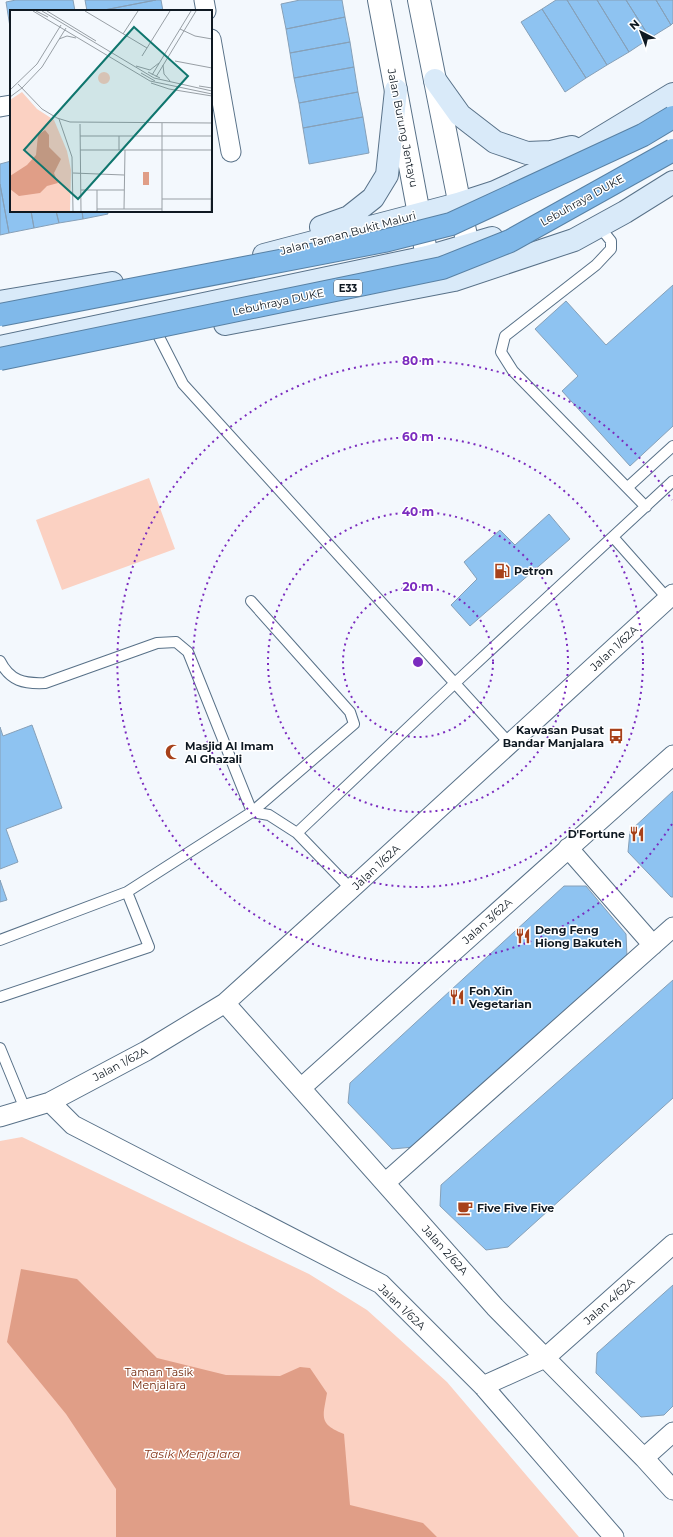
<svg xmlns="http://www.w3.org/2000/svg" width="673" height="1537" font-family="Montserrat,sans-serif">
  <rect width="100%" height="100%" fill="#f3f8fd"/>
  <path fill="#fbd1c2" d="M 149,478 L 175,549 L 62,590 L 36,520 Z
    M 22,1137 L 309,1274 L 367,1310 L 447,1382 L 579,1537 L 0,1537 L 0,1141 Z"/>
  <path fill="#e09e87" d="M 21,1269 L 77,1279 L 157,1358 L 226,1375 L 280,1376 L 300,1367 L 310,1368 L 327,1393 C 323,1417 318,1424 344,1434 L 350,1505 L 423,1523 L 437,1537 L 116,1537 L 116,1489 L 66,1414 L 7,1342 Z"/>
  <path fill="#8ec3f1" stroke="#86a0b8" d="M 16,0 L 73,0 L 75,11 L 11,11 L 10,27 L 6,2 Z
    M 85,0 L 156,0 L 99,11 L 87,11 Z
    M 156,0 L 161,0 L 163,11 L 99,11 Z
    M 300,0 L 342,0 L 345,17 L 286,29 L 281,4 Z
    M 556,0 L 567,0 L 607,65 L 586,78 L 542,9 Z
    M 567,0 L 597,0 L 629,52 L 607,65 Z
    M 597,0 L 626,0 L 650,38 L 629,52 Z
    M 626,0 L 656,0 L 671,25 L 650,38 Z
    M 656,0 L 673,0 L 673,23 L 671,25 Z
    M 542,9 L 586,78 L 565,92 L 521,22 Z
    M 345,17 L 350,42 L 290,53 L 286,29 Z
    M 350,42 L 354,67 L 294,78 L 290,53 Z
    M 354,67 L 358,92 L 299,103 L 294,78 Z
    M 358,92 L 363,117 L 303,128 L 299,103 Z
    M 363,117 L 369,153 L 309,164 L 303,128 Z
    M 11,161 L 11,211 L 31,211 L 34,228 L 9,233 L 0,184 L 0,164 Z
    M 0,184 L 9,233 L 0,235 Z
    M 31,211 L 56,211 L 59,223 L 34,228 Z
    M 56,211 L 82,211 L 83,219 L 59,223 Z
    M 82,211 L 107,211 L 108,214 L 83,219 Z
    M 673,285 L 673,426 L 630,466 L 562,391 L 578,376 L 535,329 L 566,301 L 606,345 Z
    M 549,514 L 570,539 L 470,626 L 451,605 L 477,579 L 464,562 L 500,530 L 515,545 Z
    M 32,725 L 62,808 L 6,829 L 18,862 L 0,869 L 0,727 L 3,736 Z
    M 673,791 L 673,897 L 671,897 L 628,852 L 630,831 Z
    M 0,880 L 7,900 L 0,902 Z
    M 564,886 L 586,886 L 626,934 L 627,957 L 414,1147 L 392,1149 L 348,1103 L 350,1083 Z
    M 673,980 L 673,1098 L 508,1247 L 486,1250 L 440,1206 L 441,1185 Z
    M 673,1285 L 673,1406 L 664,1415 L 641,1417 L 596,1373 L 597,1353 Z"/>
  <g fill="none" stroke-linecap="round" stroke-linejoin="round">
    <defs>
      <path id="service" d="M 599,226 L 611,241 L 611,249 L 596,265 L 505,336 L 501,352 L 513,371 L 646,507
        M 158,335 L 183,384 L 510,744
        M 628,487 L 673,446
        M 613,537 L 668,599
        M 251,601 L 350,712 L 354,724 L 252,812 L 269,815 L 297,833
        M 0,661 C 10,681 24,684 45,683 L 157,643 L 176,642 L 188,652 L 252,812 L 127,892 L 149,947 L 0,997
        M 351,889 L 297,833 L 455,683 L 673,481
        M 0,940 L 127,892
        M 0,1048 L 25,1109"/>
      <path id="minor" d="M 204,0 L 206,11
        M 211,39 L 231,152
        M 0,107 L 11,105
        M 568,848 L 653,945
        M 225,1003 L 495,1307 L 644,1458 L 673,1490
        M 301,1088 L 673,755
        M 50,1102 L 73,1125 L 381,1284 L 483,1386 L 614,1537
        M 0,1117 L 50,1102 L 146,1051 L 225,1003 L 351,889 L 673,594
        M 385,1183 L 673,927
        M 483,1386 L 545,1358 L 673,1244
        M 644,1458 L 673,1432"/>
      <path id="tertiary" d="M 379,0 L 427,257
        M 419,0 L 468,246"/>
      <path id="secondary" d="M 435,80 L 460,115 L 495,142 L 527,153 L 551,152 L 572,147
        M 321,227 L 349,217 L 373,198 L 387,175 L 396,90
        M 264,255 L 458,204 L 495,192 L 564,160 L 673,94
        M 0,302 L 112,283
        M 225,324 L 454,280 L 574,240 L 625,212 L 673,182
        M 0,347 L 427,257 L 492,238"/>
    </defs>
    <use href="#service" stroke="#587188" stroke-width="12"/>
    <use href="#minor" stroke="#587188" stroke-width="21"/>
    <use href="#tertiary" stroke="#587188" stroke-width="24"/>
    <use href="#secondary" stroke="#587188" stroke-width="24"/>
    <use href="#service" stroke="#fff" stroke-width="10"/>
    <use href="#minor" stroke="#fff" stroke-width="19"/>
    <use href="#tertiary" stroke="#fff" stroke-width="22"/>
    <use href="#secondary" stroke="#d9eaf9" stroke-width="22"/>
    <defs>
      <path id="motorway-bridge" d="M 0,315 L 384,241 L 451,224 L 643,135 L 673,117
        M 0,359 L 442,268 L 510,241 L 673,150"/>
    </defs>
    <use href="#motorway-bridge" stroke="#5881a4" stroke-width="24" stroke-linecap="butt"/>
    <use href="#motorway-bridge" stroke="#80b9ea" stroke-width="22"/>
  </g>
  <g fill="none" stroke="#7b2cbf" stroke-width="2" stroke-dasharray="2 4">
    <circle cx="418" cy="662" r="75"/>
    <circle cx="418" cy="662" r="150"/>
    <circle cx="418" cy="662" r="225"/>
    <path d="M672 824A301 301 0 1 1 672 500"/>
  </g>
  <defs>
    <symbol id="fuel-bare" viewBox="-9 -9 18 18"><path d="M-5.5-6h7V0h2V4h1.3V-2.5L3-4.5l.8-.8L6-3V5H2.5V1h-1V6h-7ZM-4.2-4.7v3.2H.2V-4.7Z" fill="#a7411a" stroke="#fff" stroke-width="2.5" paint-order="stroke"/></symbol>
    <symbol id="bus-bare" viewBox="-9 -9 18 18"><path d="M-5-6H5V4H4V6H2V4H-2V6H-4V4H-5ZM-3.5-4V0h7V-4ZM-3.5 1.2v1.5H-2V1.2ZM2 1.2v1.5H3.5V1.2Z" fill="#a7411a" stroke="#fff" stroke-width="2.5" paint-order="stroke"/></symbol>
    <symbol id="mosque-bare" viewBox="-9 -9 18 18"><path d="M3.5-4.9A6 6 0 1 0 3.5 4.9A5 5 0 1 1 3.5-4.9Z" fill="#a7411a" stroke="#fff" stroke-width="2.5" paint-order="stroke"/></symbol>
    <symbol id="restaurant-bare" viewBox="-9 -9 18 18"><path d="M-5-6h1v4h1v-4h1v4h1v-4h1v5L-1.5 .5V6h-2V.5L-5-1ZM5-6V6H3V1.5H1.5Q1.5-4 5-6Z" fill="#a7411a" stroke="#fff" stroke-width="2.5" paint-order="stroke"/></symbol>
    <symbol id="cafe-bare" viewBox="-9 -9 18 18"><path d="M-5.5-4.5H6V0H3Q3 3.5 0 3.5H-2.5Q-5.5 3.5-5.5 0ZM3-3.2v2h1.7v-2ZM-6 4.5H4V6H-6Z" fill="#a7411a" stroke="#fff" stroke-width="2.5" paint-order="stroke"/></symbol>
  </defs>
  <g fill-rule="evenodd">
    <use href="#fuel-bare" x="491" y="560" width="22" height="22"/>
    <use href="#bus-bare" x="605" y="725" width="22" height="22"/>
    <use href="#mosque-bare" x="162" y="741" width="22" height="22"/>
    <use href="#restaurant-bare" x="626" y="823" width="22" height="22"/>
    <use href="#restaurant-bare" x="512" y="925" width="22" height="22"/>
    <use href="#restaurant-bare" x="446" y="986" width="22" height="22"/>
    <use href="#cafe-bare" x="454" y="1197" width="22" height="22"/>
  </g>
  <g text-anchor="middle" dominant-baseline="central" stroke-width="3" stroke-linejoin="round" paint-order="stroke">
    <rect fill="#fff" stroke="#575e64" stroke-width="1" x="334" y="280" width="28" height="16" rx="3"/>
    <g font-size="10" font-weight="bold" fill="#0f1922">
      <text x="348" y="288">E33</text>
    </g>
    <g font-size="11" fill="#0f1922" stroke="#fff">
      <text transform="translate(403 128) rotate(79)">Jalan Burung Jentayu</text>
      <text transform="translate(582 200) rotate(-29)">Lebuhraya DUKE</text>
      <text transform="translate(348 233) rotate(-15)">Jalan Taman Bukit Maluri</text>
      <text transform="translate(278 302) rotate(-12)">Lebuhraya DUKE</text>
      <text transform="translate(614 648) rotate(-43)">Jalan 1/62A</text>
      <text transform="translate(376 867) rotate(-43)">Jalan 1/62A</text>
      <text transform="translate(487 921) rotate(-42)">Jalan 3/62A</text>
      <text transform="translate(120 1064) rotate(-28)">Jalan 1/62A</text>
      <text transform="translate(445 1250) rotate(48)">Jalan 2/62A</text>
      <text transform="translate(609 1301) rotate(-42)">Jalan 4/62A</text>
      <text transform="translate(402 1307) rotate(44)">Jalan 1/62A</text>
    </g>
    <g font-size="11" font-weight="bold" fill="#0f1922" stroke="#fff" text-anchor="start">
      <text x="514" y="571">Petron</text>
      <text x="604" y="730" text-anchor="end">Kawasan Pusat<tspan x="604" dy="13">Bandar Manjalara</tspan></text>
      <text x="185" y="746">Masjid Al Imam<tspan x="185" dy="13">Al Ghazali</tspan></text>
      <text x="625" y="834" text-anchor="end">D'Fortune</text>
      <text x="535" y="930">Deng Feng<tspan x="535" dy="13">Hiong Bakuteh</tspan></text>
      <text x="469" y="991">Foh Xin<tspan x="469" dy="13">Vegetarian</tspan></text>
      <text x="477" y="1208">Five Five Five</text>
    </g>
    <g font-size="11" fill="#6c1f00" stroke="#fff">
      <text x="159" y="1372">Taman Tasik<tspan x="159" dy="13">Menjalara</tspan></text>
    </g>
    <g font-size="12" font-style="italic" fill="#86371a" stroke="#fff">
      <text x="192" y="1453">Tasik Menjalara</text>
    </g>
  </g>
  <g transform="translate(10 10)">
    <rect width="202" height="202" fill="#f3f8fd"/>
    <path d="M88 68a6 6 0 1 1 12 0a6 6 0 1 1-12 0ZM 12,82 L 27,99 L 44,110 L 57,141 L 61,160 L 60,201 L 0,201 L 0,90 Z" fill="#fbd1c2"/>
    <path d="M 35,120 L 39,125 L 39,137 L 51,149 L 44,163 L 48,173 L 37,176 L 30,183 L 9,186 L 0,179 L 0,166 L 17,155 L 26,145 L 28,125 ZM 133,162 L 139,162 L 139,175 L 133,175 Z" fill="#e09e87"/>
    <path fill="none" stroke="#989fa5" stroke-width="1" d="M 23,1 L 140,71 L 202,84M 26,1 L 38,7M 32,1 L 144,68 L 202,81M 37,1 L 86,31M 75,1 L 137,38M 170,19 L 185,26 L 202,29M 113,24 L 128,1M 49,29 L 57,26 L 66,28M 132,46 L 160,1M 165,51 L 202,58M 153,55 L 154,64 L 160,71M 126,56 L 140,60 L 149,53M 138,62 L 150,68M 131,63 L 145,71M 142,65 L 181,1M 146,67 L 186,1M 141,73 L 159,79 L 202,86M 8,74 L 32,99 L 47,108 L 60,112 L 202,113M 189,76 L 202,78M 0,80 L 27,54 L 51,15M 0,87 L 12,78 L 32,57 L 56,18M 49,109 L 62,147 L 63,201M 70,114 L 71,201M 70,126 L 202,126M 70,140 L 202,140M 109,140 L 109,126M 63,163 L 114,165M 71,180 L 114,180M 152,189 L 202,189M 87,199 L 152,199M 114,199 L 115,140M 87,201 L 87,180M 152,201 L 152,113M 201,201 L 202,113"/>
    <path fill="#0f766e" fill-opacity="0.15" stroke="#0f766e" stroke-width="2" d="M 124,17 L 178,66 L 68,189 L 14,140 Z"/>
    <rect width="202" height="202" fill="none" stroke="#0f1922" stroke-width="2"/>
  </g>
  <circle cx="418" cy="662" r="6" fill="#7b2cbf" stroke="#fff" stroke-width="2"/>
  <g font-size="12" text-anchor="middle" font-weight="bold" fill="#7b2cbf" stroke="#fff" stroke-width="3" stroke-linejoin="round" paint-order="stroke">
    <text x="418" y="365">80 m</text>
    <text x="418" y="441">60 m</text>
    <text x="418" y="516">40 m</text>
    <text x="418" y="591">20 m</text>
  </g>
  <g transform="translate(641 32) rotate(318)" stroke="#ffffff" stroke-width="3" paint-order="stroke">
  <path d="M0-3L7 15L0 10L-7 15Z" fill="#0f1922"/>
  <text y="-6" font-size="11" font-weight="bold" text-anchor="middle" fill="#0f1922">N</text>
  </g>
</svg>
